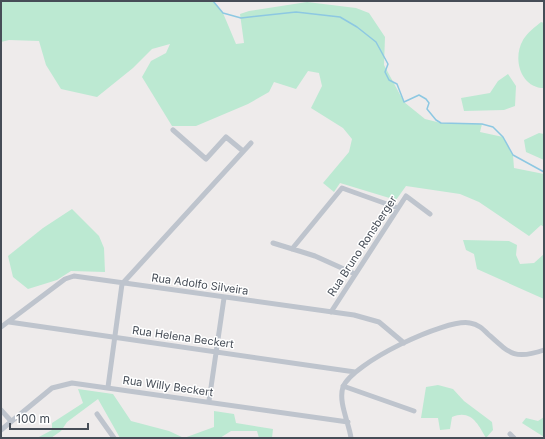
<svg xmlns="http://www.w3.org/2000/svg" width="545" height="439" font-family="Inter,sans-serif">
  <rect width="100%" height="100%" fill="#eeebeb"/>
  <path fill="#bce9d2" d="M 1,1 L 213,1 L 223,13 L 236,44 L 244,43 L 240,14 L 249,11 L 307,2 L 356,8 L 369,13 L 385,37 L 384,65 L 404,102 L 425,119 L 441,123 L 482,124 L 480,132 L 503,137 L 513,155 L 514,168 L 544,174 L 544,227 L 541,225 L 529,236 L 479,202 L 460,194 L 406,186 L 396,200 L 340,183 L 334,192 L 323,183 L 349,152 L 352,139 L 343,128 L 311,108 L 322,86 L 319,73 L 308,71 L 296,89 L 274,82 L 269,92 L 248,104 L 196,126 L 172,126 L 142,77 L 151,61 L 166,53 L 170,44 L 152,49 L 133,68 L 97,97 L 61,89 L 46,65 L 39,41 L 9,40 L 1,42 Z
    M 541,22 L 544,23 L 544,88 C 521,88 512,59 523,40 C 527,33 535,27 541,22 Z
    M 508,74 L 516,86 L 515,106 L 504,110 L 464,111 L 461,98 L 490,93 L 498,81 Z
    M 539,133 L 544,134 L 544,160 L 526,152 L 524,140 Z
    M 72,209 L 99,236 L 104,248 L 105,272 L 71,271 L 57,280 L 28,289 L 13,277 L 8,256 L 43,228 Z
    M 463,240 L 509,241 L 517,245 L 516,255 L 520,264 L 534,263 L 544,254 L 544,299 L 477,269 L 474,254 L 466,250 Z
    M 438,385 L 453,389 L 464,401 L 492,422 L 493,430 L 486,438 C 478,424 471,409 452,417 L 450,429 L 440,430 L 438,418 L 421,418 L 426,387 Z
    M 78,389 L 113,394 L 131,421 L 169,431 L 184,438 L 214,427 L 214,411 L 234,414 L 236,423 L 273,429 L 272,438 L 259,438 L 257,431 L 231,431 L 220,438 L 120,438 L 98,399 L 67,422 L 61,431 L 51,438 L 37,438 L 52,430 L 52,423 L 83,403 Z
    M 544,417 L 544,437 L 522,423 L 526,418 L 538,421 Z"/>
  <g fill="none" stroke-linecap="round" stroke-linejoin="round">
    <path stroke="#8dc8e2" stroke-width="1.5" d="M 48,1 L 55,1
      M 213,1 L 223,13 L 241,18 L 296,12 L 340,17 L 357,27 L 376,42 L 388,64 L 385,72 L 389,80 L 397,84 L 404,102 L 419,95 L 426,99 L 429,103 L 427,109 L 436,120 L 441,123 L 482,124 L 493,127 L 503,137 L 513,155 L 544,172"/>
    <path stroke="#bec4cd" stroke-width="5" d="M 173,130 L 206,159 L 226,137 L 243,151
      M 273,243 L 315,256 L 355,274
      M 292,249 L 342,188 L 398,208
      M 331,312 L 406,196 L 430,214
      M 9,322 L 355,372
      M 1,327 L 65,279 L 74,276 L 354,315 L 379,322 L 404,343
      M 343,386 L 414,411
      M 108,387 L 122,284 L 251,143
      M 209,401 L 224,298
      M 1,410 L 11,421
      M 97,414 L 114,438
      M 1,430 L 52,388 L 72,383 L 348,422
      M 510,434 L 514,438
      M 351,438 C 349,423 338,402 343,387 C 352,363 446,318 470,323 C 478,324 483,329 488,334 C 510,354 515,360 544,350"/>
  </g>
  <g text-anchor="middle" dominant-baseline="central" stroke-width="3" stroke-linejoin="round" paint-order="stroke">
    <g font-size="11" fill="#464d57" stroke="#fff">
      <text transform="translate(362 246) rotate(-57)">Rua Bruno Ronsberger</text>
      <text transform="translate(200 284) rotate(8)">Rua Adolfo Silveira</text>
      <text transform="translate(183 337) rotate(8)">Rua Helena Beckert</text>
      <text transform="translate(168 386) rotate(8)">Rua Willy Beckert</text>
    </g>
  </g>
  <rect width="545" height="439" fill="none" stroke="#464d57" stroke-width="4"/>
  <path d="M10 423v6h78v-6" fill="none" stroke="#464d57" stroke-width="2"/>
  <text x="16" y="423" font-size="12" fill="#464d57" stroke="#ffffff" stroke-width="3" paint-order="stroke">100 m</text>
</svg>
